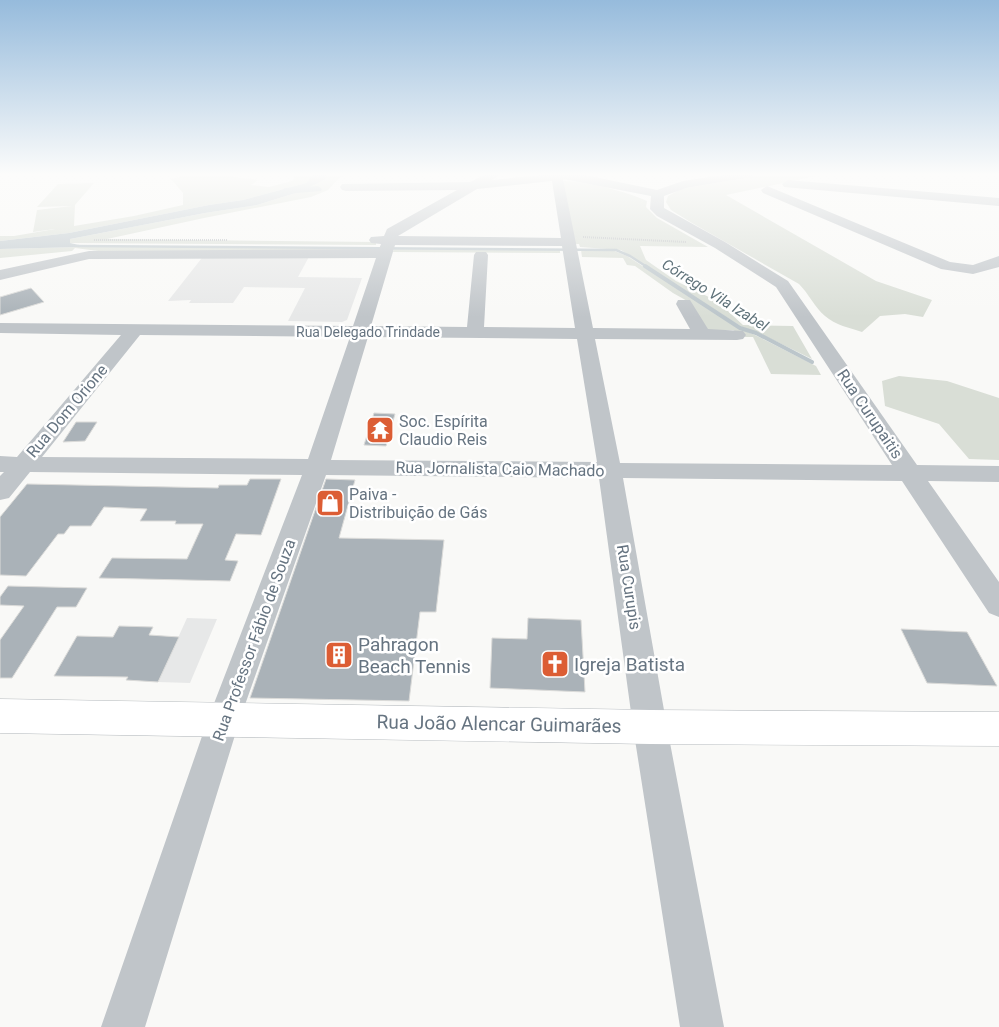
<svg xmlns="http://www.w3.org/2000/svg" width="999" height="1027" font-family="Roboto,sans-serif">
  <rect width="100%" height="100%" fill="#f9f9f7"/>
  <path fill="#e7e8e8" d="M 205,254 L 310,255 L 298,277 L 362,278 L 347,320 L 342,322 L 288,321 L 305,288 L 244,287 L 233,303 L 189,303 L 191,300 L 168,301 Z
    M 187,618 L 217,619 L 190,683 L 158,682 Z"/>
  <path fill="#d9ded6" d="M 193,174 L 211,174 L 258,180 L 251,185 L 269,187 L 292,181 L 296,174 L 314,174 L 306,183 L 243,200 L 209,205 L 69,233 L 0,241 L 0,236 L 14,236 L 55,229 L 33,232 L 37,210 L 72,206 L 37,207 L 58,184 L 94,183 L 75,205 L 74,226 L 134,216 L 183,205 L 183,193 L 171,179 Z
    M 327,174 L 342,175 L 328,190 L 311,197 L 204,218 L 107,239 L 376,242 L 376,245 L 70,243 L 70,239 L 205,213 L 257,205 L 302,191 L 326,179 Z
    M 767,174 L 826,174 L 726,195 L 876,281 L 932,300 L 923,317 L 905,314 L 880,316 L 862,332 C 850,328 835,325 825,316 C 815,308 809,294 799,284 L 692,223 L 671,210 L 666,202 L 668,196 L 681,189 Z
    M 562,181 C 581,180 629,192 647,201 L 646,207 L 657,218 L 708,247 L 640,246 L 646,260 L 676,281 L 717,301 L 743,325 L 793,326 L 812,359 L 757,332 L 742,327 L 621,250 L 580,247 L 579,244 L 575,244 Z
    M 81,247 L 374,248 L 377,249 L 373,251 L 98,251 L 75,248 L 72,251 L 0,258 L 0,249 Z
    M 394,249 L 560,250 L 560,253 L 393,252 Z
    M 581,250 L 612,250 L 627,256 L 740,329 L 755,335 L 816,366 L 821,375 L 771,374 L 753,337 L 745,337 L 733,330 L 704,330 L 689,302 L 673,293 L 635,266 L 627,265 L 623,258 L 582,257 Z
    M 899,376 L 947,381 L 999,398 L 999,460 L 969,459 L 939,424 L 885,406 L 882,381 Z"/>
  <path fill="#bcc6cb" d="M 314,174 L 327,174 L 326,179 L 302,191 L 257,205 L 205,213 L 70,239 L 70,243 L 84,246 L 81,247 L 0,249 L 0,241 L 69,233 L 209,205 L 243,200 L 306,183 Z"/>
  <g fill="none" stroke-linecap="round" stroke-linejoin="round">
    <path stroke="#bcc6cb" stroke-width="2.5" d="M 78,246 L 616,250 L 630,256 L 647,267"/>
    <path stroke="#bcc6cb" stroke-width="4" d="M 645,266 L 740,328 L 756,333 L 812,362"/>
    <path fill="#bcc6cb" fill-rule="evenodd" d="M 318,186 L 322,189 L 321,191 L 285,194 L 281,191 L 285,188 Z"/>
  </g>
  <path fill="#aab2b8" stroke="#dbdbd9" d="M 31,288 L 44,302 L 0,315 L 0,297 Z
    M 374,413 L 395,414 L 386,446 L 364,445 Z
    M 76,422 L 97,422 L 85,441 L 63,442 Z
    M 250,479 L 281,479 L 261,535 L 236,534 L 225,560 L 238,561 L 230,581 L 99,578 L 112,558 L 187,559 L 203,524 L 175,524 L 176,521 L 140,521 L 147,509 L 104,507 L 91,526 L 70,526 L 64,534 L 58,534 L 26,576 L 0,575 L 0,517 L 27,484 L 218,488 L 219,485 L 247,485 Z
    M 326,479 L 355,480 L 339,538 L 444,540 L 436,612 L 420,612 L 409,701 L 250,698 Z
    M 8,586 L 87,588 L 76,607 L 57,607 L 12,678 L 0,678 L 0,640 L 24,606 L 0,605 L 0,597 Z
    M 528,618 L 581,620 L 585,692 L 490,688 L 492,638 L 527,639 Z
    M 119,626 L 153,627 L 149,635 L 179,637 L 158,682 L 126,680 L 128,677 L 54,676 L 77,636 L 113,637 Z
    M 901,629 L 967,632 L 997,686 L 927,683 Z"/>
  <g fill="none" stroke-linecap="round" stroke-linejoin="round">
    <defs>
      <path id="major" d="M 0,699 L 650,710 L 999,712 L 999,746 L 650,744 L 0,733 Z"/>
    </defs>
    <use href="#major" stroke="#b4b9bd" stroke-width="1"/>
    <path stroke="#bbbec1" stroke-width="2" stroke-dasharray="1 1" stroke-linecap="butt" d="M 583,237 L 686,242
      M 94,240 L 228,240"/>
    <path fill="#c0c5c9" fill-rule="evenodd" d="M 486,174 L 500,174 L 492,180 L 551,174 L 586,174 L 585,175 L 657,190 L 683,181 L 729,174 L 753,174 L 751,177 L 686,188 L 664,196 L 664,208 L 725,242 L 788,281 L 917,465 L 999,466 L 999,482 L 928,481 L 999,582 L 999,617 L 989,613 L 902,481 L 623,478 L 667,727 L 724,1027 L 680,1027 L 633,727 L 599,478 L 326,475 L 240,719 L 145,1027 L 101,1027 L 208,719 L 302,475 L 30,472 L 9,498 L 0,500 L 0,476 L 4,472 L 0,472 L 0,456 L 17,457 L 121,335 L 0,333 L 0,323 L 353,326 L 376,258 L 89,259 L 0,280 L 0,270 L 89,251 L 379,249 L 381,244 L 371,243 L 369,240 L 371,237 L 384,236 L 387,229 L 457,190 L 346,191 L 342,190 L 340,187 L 342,184 L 470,182 ZM 563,179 L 651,196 L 650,209 L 657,216 L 715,248 L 776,287 L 892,465 L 620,463 L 595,339 L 737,340 L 743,339 L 746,335 L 743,331 L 708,329 L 690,300 L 678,300 L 676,304 L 690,329 L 593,328 ZM 552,181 L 561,238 L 398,236 L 477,189 ZM 395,245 L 562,246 L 575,328 L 484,327 L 488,255 L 486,252 L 476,252 L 474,255 L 467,327 L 371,326 ZM 140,335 L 350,337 L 308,459 L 42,457 ZM 368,337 L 577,339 L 597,462 L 331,460 Z
      M 788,180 L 999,198 L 999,206 L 784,187 L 782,184 Z
      M 767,186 L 950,262 L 973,265 L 999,256 L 999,267 L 973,274 L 941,269 L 763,193 L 761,190 Z"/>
    <use href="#major" fill="#fff" fill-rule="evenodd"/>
  </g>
  <linearGradient id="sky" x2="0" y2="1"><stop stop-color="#96bbdc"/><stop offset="0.55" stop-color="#fcfcfb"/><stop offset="1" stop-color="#fcfcfb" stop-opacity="0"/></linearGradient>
  <rect width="999" height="317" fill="url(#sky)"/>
  <defs>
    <symbol id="temple-square" viewBox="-11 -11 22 22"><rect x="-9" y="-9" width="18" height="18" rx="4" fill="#dc5d34" stroke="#fff"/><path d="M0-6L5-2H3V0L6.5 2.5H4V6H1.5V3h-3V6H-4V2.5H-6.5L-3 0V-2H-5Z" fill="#fff"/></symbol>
    <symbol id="shop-square" viewBox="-11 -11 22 22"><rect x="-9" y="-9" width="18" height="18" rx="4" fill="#dc5d34" stroke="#fff"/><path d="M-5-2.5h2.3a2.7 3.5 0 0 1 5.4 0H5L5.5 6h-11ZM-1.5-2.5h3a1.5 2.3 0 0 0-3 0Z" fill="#fff"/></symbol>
    <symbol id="building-square" viewBox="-11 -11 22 22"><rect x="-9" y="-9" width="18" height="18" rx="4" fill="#dc5d34" stroke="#fff"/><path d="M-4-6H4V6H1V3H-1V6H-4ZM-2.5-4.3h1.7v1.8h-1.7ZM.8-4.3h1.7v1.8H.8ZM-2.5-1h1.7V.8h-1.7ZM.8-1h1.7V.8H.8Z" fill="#fff"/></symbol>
    <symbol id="church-square" viewBox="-11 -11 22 22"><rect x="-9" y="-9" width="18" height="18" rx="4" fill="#dc5d34" stroke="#fff"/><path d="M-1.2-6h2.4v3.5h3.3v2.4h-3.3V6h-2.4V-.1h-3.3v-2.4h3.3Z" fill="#fff"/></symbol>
  </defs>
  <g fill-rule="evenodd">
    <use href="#temple-square" x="364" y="414" width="32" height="32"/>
    <use href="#shop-square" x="314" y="487" width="32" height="32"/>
    <use href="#building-square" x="323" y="639" width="32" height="32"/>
    <use href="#church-square" x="539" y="648" width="32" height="32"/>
  </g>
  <g text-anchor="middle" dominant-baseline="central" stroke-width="5" stroke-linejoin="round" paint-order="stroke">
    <g font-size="14" fill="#667481" stroke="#fff">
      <text x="368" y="332">Rua Delegado Trindade</text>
    </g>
    <g font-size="15" font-style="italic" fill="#60737b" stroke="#fff">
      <text transform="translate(715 295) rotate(32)">Córrego Vila Izabel</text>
    </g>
    <g font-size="16" fill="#667481" stroke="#fff">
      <text transform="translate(67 411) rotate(-50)">Rua Dom Orione</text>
      <text transform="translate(870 414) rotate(56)">Rua Curupaitis</text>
      <text transform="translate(500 469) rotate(1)">Rua Jornalista Caio Machado</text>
      <text transform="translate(629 587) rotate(81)">Rua Curupis</text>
      <text transform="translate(254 640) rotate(-70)">Rua Professor Fábio de Souza</text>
    </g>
    <g font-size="16" fill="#667481" stroke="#fff" text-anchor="start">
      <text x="399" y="421">Soc. Espírita<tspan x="399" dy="18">Claudio Reis</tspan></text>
      <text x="349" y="494">Paiva -<tspan x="349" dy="18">Distribuição de Gás</tspan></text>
    </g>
    <g font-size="19" fill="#667481" stroke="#fff" text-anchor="start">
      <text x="358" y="644">Pahragon<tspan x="358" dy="22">Beach Tennis</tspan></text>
      <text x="574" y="664">Igreja Batista</text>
    </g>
    <g font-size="19" fill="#667481" stroke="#fff">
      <text transform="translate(499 724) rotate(1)">Rua João Alencar Guimarães</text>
    </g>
  </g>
</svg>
